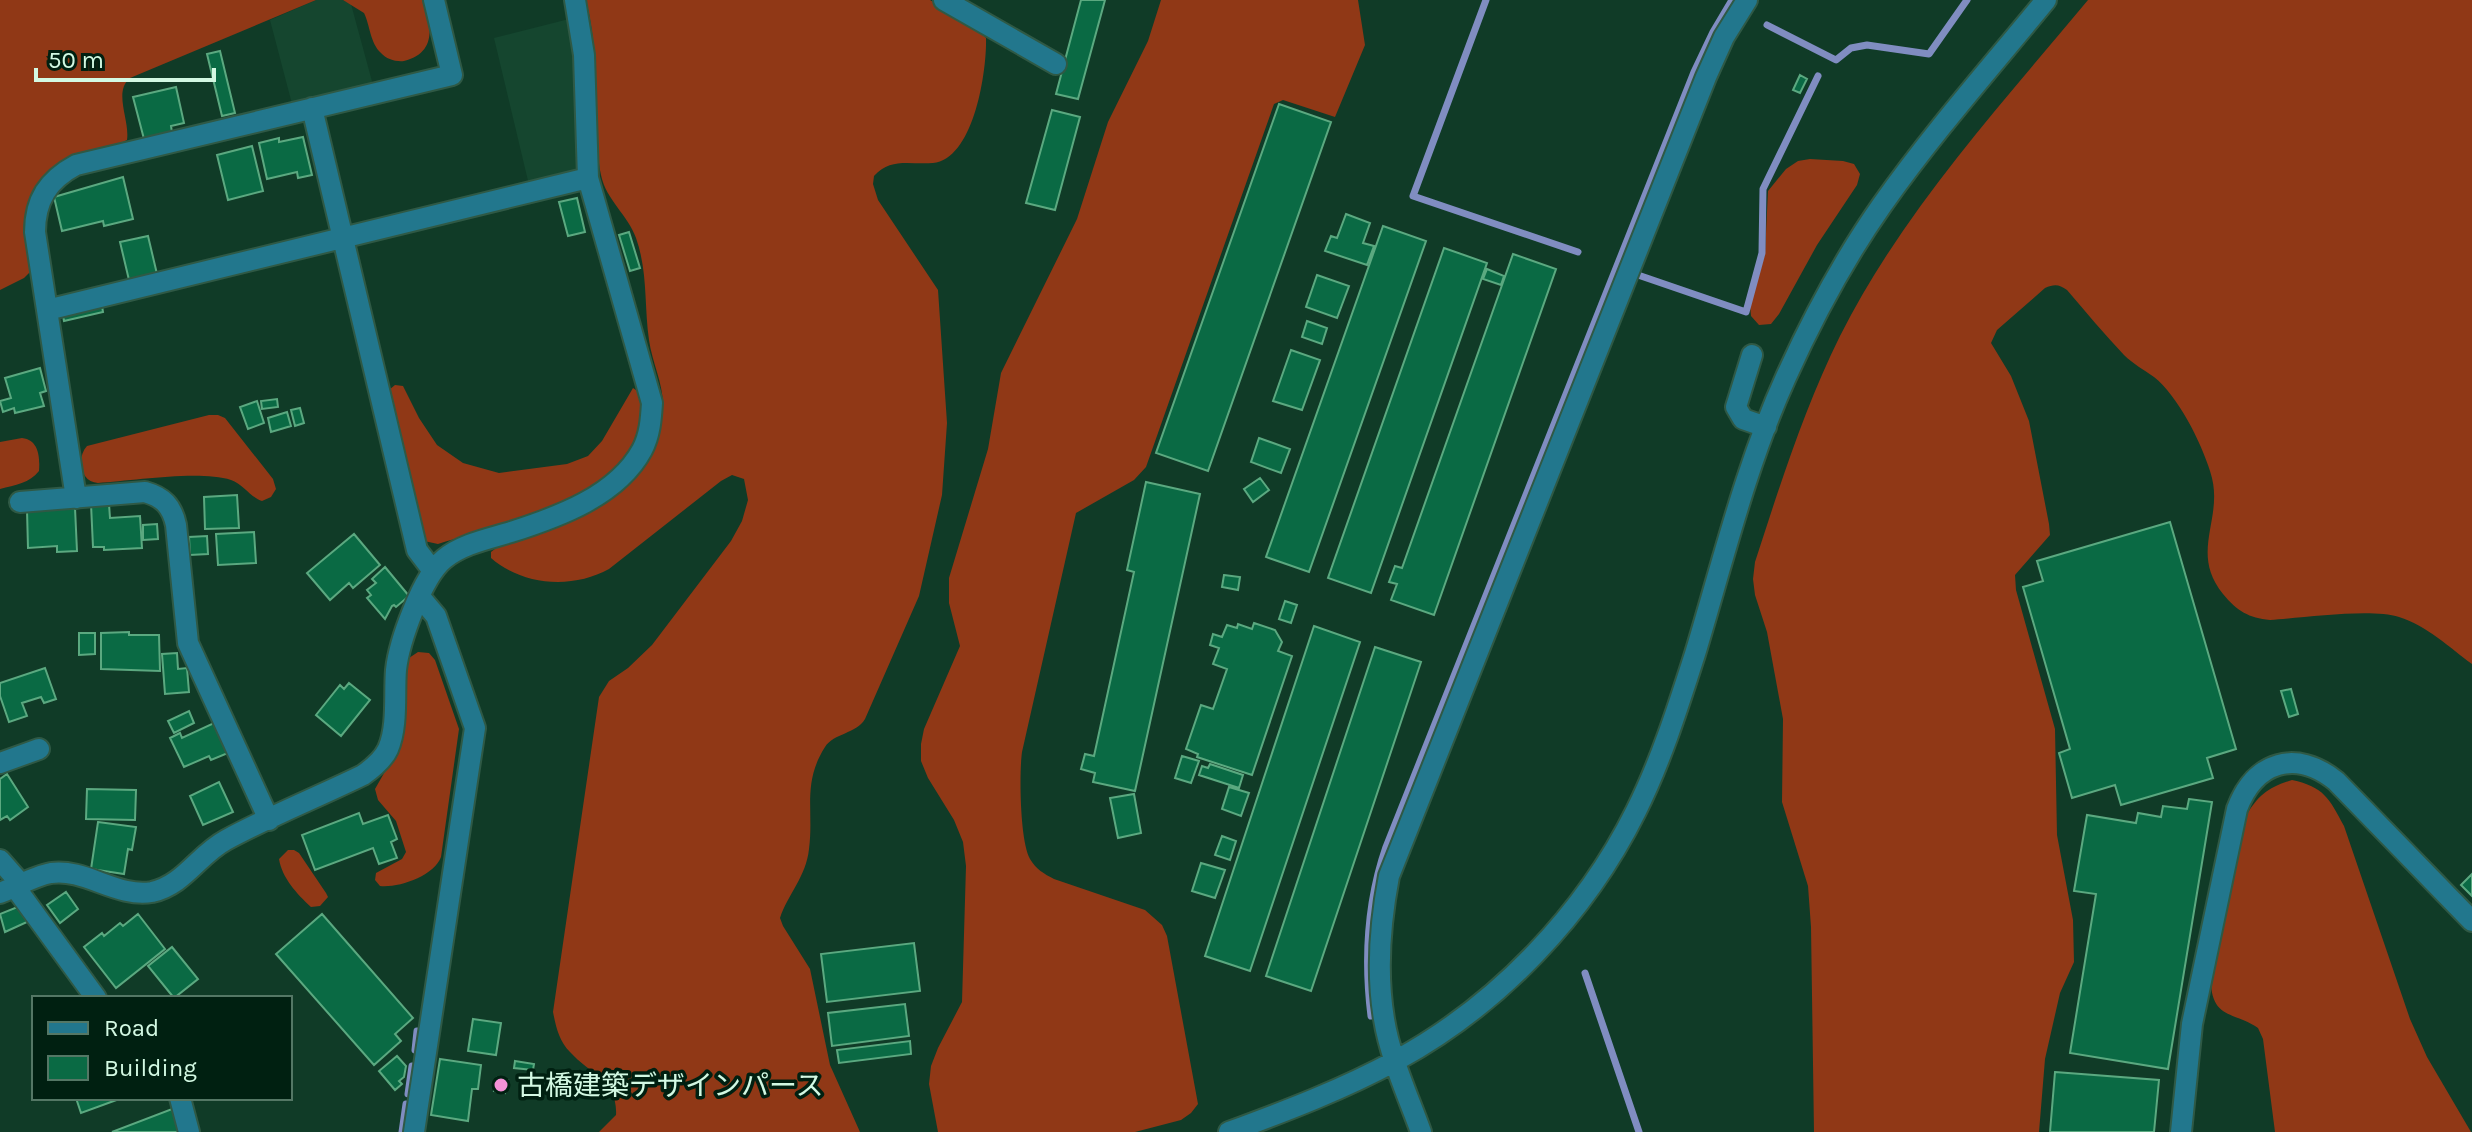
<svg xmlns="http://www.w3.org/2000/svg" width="2472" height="1132" font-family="Karla,'Noto Sans JP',sans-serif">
  <rect width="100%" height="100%" fill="#103b27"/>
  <path fill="#15462f" d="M 316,0 L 343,0 L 351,4 L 373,85 L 292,104 L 270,20 Z
    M 569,19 L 574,55 L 577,173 L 529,185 L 494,38 Z"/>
  <path fill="#903816" d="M 0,0 L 316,0 L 130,78 C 113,92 130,120 127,140 C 110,150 90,150 72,157 C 42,169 23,200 26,233 C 27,246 31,258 31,271 L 24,278 L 0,290 Z
    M 343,0 L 425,0 C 431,26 437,53 404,61 C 396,62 386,59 381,53 C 370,43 370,25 364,13 Z
    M 586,0 L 930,0 L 977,27 L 986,38 C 987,71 974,159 933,163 C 910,165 891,157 874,176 L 873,184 L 878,200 L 938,290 L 947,423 L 942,495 L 919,596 L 865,719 C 856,734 834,733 825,747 C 802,783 814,811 809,849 C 806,877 788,894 780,918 L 783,926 L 810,969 L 830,1065 L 860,1132 L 599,1132 L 616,1115 C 618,1081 590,1074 570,1052 C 559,1041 556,1027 553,1012 L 599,697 L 609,681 L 628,668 L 652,645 L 731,541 L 742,521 L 748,500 L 744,479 L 732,475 L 721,481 L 609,569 C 573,589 523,586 491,558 L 491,552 L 496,548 C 568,525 661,496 663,405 C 663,383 652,362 649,340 C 644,305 648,272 636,238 C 628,215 606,200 601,175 C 597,158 598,139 597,121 C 596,80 596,40 586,0 Z
    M 1161,0 L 1358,0 L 1365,45 L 1335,117 L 1283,100 L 1274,104 L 1146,467 L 1134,480 L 1076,513 L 1022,752 C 1019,774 1020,841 1030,859 C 1036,869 1044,874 1054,879 L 1145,910 L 1162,925 L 1167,936 L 1198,1104 L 1191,1113 L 1181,1120 L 1135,1132 L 938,1132 L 929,1084 L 931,1066 L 938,1048 L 962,1002 L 966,866 L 963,842 L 954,820 L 928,778 L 921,761 L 921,744 L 924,729 L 960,646 L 949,603 L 949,578 L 988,449 L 1001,373 L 1077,219 L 1108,122 L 1148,41 Z
    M 2088,0 L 2472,0 L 2472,664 C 2450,648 2426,625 2399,617 C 2370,608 2303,618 2270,620 C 2249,618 2237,611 2223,594 C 2188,550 2226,518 2210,471 C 2201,442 2178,396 2154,377 C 2143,369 2133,364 2124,355 C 2104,334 2086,312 2067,290 C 2059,284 2054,284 2045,288 L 1997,330 L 1991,343 L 2011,376 L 2029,421 L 2049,524 L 2050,535 L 2015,575 L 2016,590 L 2055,729 L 2057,835 L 2073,920 L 2074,962 L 2060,993 L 2045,1059 L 2039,1132 L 1814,1132 L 1811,927 L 1808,886 L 1782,802 L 1783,719 L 1767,632 L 1755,595 L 1753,579 L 1755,562 C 1780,485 1804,409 1840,336 C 1903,211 1999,107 2088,0 Z
    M 1810,159 L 1843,161 L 1854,164 L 1860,174 L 1857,185 L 1817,245 L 1779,314 L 1771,324 L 1759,325 L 1751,316 L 1750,305 L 1765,254 L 1768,191 L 1786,169 L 1798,161 Z
    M 395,385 L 403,386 L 419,418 L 437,445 L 463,463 L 499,473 L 567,464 L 588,456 L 602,441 L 633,388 L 639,392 C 658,492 508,522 438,544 L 424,541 L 389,390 Z
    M 209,415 L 218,415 L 225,418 L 273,479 L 276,489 L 271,497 L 262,501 C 250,497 243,484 231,480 C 198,470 133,481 98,483 C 80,482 76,458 87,446 Z
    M 22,438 C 39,440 40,457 39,471 C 30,483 15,485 0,489 L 0,442 Z
    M 418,652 L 429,653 L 435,660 L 459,729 L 441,857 C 434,876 399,888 380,886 L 375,880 L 376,873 L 402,859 L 406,852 L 396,821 L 378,800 L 375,789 L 396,752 L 406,667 L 409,658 Z
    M 2292,780 C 2324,787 2329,798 2344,826 L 2410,1019 L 2427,1057 L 2471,1132 L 2275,1132 L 2263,1039 L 2258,1028 C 2235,1012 2213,1019 2211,984 L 2246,816 C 2258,795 2269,787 2292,780 Z
    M 288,850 L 294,850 L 299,853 L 326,893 L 328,897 L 320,906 L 311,907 C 297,894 282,878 279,859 Z"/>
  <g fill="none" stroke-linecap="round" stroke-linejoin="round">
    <path stroke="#808dc1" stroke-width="7" d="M 1486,0 L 1413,196 L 1578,252
      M 1767,25 L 1836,60 L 1851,48 L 1867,45 L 1929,54 L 1967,0
      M 1638,275 L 1746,312 L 1762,253 L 1763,189 L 1818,76
      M 1585,973 L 1639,1132
      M 1371,1016 C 1364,959 1367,902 1386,847 L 1694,72 L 1713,32 L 1732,0
      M 415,1050 L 417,1031
      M 408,1094 L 412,1066
      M 402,1132 L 406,1104"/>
  </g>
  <path fill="#0a6a44" stroke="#5ba980" stroke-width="2" d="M 1081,0 L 1105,0 L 1078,99 L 1056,94 Z
    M 220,51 L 235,113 L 222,116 L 207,54 Z
    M 1800,75 L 1807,79 L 1800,93 L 1793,90 Z
    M 176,87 L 184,123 L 171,126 L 172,132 L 144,139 L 133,97 Z
    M 1279,104 L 1331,122 L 1208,471 L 1156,453 Z
    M 1052,110 L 1080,117 L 1055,210 L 1026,203 Z
    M 303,137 L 312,175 L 298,178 L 297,172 L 267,179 L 259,143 L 279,138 L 279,142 Z
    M 252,146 L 263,191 L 228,200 L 217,155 Z
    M 123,177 L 133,219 L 104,226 L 103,221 L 62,231 L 54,197 Z
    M 577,198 L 585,232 L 568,236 L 559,202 Z
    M 1346,214 L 1370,223 L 1363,243 L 1374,246 L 1367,265 L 1325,251 L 1331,236 L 1337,238 Z
    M 1383,226 L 1426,241 L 1309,572 L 1266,557 Z
    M 629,232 L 640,268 L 630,271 L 619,235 Z
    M 148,236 L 157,274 L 129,280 L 120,242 Z
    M 1444,248 L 1487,263 L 1371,593 L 1328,578 Z
    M 1513,254 L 1556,269 L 1434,615 L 1391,600 L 1397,584 L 1389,582 L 1395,566 L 1402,568 Z
    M 1487,269 L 1504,276 L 1501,285 L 1483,279 Z
    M 1317,275 L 1349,286 L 1337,318 L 1306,307 Z
    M 102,306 L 103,312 L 64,321 L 63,316 Z
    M 1307,321 L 1327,328 L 1322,344 L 1302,337 Z
    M 1291,350 L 1320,360 L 1302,410 L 1273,401 Z
    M 40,368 L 46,391 L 40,393 L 44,406 L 15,413 L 14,408 L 3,412 L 0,401 L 11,398 L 5,378 Z
    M 277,399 L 278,407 L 262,409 L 261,401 Z
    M 257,401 L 264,423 L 248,429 L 240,407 Z
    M 300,408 L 304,423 L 295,426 L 291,410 Z
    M 287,412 L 291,426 L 271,432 L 268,418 Z
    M 1259,438 L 1290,449 L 1281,473 L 1251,462 Z
    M 1260,478 L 1269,490 L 1253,502 L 1244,489 Z
    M 1146,482 L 1200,494 L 1135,791 L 1093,782 L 1095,773 L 1081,769 L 1085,754 L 1094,756 L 1134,572 L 1127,570 Z
    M 237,495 L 239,528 L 205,529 L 204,497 Z
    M 91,504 L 109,504 L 110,518 L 140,516 L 142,548 L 104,550 L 104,547 L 93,547 Z
    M 75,508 L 77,551 L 57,552 L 57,546 L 28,548 L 27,510 Z
    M 2170,522 L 2236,749 L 2207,758 L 2213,778 L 2121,805 L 2115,785 L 2072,798 L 2059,753 L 2070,749 L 2023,587 L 2043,581 L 2037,561 Z
    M 157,524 L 158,539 L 143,540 L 143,525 Z
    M 254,532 L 256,563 L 218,565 L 216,534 Z
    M 354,534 L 380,565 L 353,588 L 349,583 L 330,600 L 307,573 Z
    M 207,536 L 208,554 L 190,555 L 189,537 Z
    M 385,567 L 409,596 L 396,607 L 394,605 L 392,606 L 385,619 L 367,598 L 371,595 L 367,590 L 376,583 L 372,579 Z
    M 1224,575 L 1240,577 L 1238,590 L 1222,587 Z
    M 1285,601 L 1297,605 L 1291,623 L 1279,619 Z
    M 1254,623 L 1275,630 L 1282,642 L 1278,651 L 1292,656 L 1252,775 L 1197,757 L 1198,754 L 1186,749 L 1201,705 L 1213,709 L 1227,669 L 1213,664 L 1219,648 L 1210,645 L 1213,634 L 1222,637 L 1227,625 L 1237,628 L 1238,624 L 1252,629 Z
    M 1314,626 L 1360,642 L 1250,971 L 1205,956 Z
    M 129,632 L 129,635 L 159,635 L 160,671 L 101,669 L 101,633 Z
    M 79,633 L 95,633 L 95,654 L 79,655 Z
    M 1375,647 L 1421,662 L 1311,991 L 1266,976 Z
    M 177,653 L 178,669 L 187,668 L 189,692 L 165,694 L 162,654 Z
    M 45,668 L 56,699 L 44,703 L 41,697 L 22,703 L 27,716 L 9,722 L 0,696 L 0,683 Z
    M 349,683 L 370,700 L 341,736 L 316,715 L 340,685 L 344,689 Z
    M 2291,689 L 2298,714 L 2289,717 L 2281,691 Z
    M 189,711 L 194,723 L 174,733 L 168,721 Z
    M 214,723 L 228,753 L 211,760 L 209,756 L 184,767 L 170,738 L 180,733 L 182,738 Z
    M 1182,756 L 1199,761 L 1191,783 L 1175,778 Z
    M 1210,764 L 1243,775 L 1239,788 L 1199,775 L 1202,766 L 1208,768 Z
    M 7,774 L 28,807 L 10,820 L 7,816 L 0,820 L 0,779 Z
    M 219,782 L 233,812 L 203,825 L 190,796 Z
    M 1229,787 L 1249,793 L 1241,816 L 1222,809 Z
    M 87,789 L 136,790 L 135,820 L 86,819 Z
    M 1134,794 L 1141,833 L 1118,838 L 1110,798 Z
    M 2189,799 L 2212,802 L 2168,1069 L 2070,1053 L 2096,894 L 2074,891 L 2087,815 L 2136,823 L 2138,813 L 2161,817 L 2163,806 L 2187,809 Z
    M 359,813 L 363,824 L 388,815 L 397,839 L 391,842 L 397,858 L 379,864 L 373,848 L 315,870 L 302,835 Z
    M 98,822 L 136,827 L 132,850 L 128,849 L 124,874 L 91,869 Z
    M 1222,836 L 1236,841 L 1230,860 L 1215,855 Z
    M 1201,863 L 1225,870 L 1215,898 L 1192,891 Z
    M 2472,874 L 2472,896 L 2461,885 Z
    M 66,892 L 78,909 L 60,923 L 47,905 Z
    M 20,906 L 27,922 L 5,932 L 0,914 Z
    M 138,914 L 165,949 L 116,988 L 84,947 L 102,933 L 104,936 L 120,923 L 123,926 Z
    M 322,914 L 413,1018 L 395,1034 L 401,1041 L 374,1065 L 276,954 Z
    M 914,943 L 920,991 L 827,1002 L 821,954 Z
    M 172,947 L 198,979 L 174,998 L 148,966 Z
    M 905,1004 L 909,1036 L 832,1046 L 828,1013 Z
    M 473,1019 L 501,1023 L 496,1055 L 468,1051 Z
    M 910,1041 L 911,1054 L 839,1063 L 837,1050 Z
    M 397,1056 L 406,1066 L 404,1077 L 399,1081 L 402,1084 L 395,1090 L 379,1071 Z
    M 440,1059 L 481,1065 L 478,1089 L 472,1089 L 468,1121 L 431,1115 Z
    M 515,1061 L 534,1064 L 533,1070 L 514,1068 Z
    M 2055,1072 L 2159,1080 L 2154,1132 L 2050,1132 Z
    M 497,1078 L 508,1080 L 505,1093 L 494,1091 Z
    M 76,1098 L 122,1098 L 81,1113 Z
    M 172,1109 L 180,1132 L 112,1132 Z"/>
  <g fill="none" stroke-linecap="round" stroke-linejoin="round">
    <defs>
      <path id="minor" d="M 944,0 L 1056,64
        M 312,108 L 417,550 L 433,571
        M 47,310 L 588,178
        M 1752,355 L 1736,407 L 1743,419 L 1766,427
        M 76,498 L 35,232 C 35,200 48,180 76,165 L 452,75 L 434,0
        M 20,502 L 145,492 C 163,497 172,506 176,525 L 188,643 L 269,820
        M 0,763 L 39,749
        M 0,860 L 21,884
        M 15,887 L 96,998
        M 0,893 C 16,887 34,876 51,873 C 85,868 117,898 152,892 C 184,885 198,855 226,840 C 270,816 318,797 363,775 C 373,768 383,760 388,749 C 398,726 394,694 396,670 C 399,642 422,577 444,559 C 462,544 488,539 511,532 C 558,517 617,496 642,450 C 650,435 651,419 652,403 L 588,178 L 584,55 L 575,0
        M 180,1098 L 189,1132
        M 414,1132 L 475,728 L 436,616 L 420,597
        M 1229,1132 C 1286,1111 1344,1089 1397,1060 C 1498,1005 1585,914 1636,811 C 1661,761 1678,707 1695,654 C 1723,561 1746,465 1786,377 C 1813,317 1844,259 1882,205 C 1932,134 1991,67 2046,0
        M 1421,1132 C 1408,1096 1390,1057 1384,1019 C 1376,971 1380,923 1389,876 L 1706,77 L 1724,37 L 1747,0
        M 2181,1132 L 2192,1024 L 2237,809 C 2255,761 2296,749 2336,781 L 2472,921"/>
    </defs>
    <use href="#minor" stroke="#2f5945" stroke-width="24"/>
    <use href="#minor" stroke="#22778d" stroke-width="20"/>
  </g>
  <circle fill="#f391d5" stroke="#002011" stroke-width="3" cx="501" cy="1085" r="8"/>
  <g text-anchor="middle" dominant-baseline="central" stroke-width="7" stroke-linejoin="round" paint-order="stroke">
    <g font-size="28" fill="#d3f9e3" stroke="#002011" text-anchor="start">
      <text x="517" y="1085">古橋建築デザインパース</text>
    </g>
  </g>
  <rect x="32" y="996" width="260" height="104" fill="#002011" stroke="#547765" stroke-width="2"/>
  <rect x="48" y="1022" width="40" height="12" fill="#22778d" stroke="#547765" stroke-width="2"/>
  <text x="104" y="1036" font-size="24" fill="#d3f9e3">Road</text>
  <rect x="48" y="1056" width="40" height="24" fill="#0a6a44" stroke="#547765" stroke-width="2"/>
  <text x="104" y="1076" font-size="24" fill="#d3f9e3">Building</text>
  <path d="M36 68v12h178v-12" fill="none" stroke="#d3f9e3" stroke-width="4"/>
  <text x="48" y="68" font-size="24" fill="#d3f9e3" stroke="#002011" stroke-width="6" paint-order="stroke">50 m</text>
</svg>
